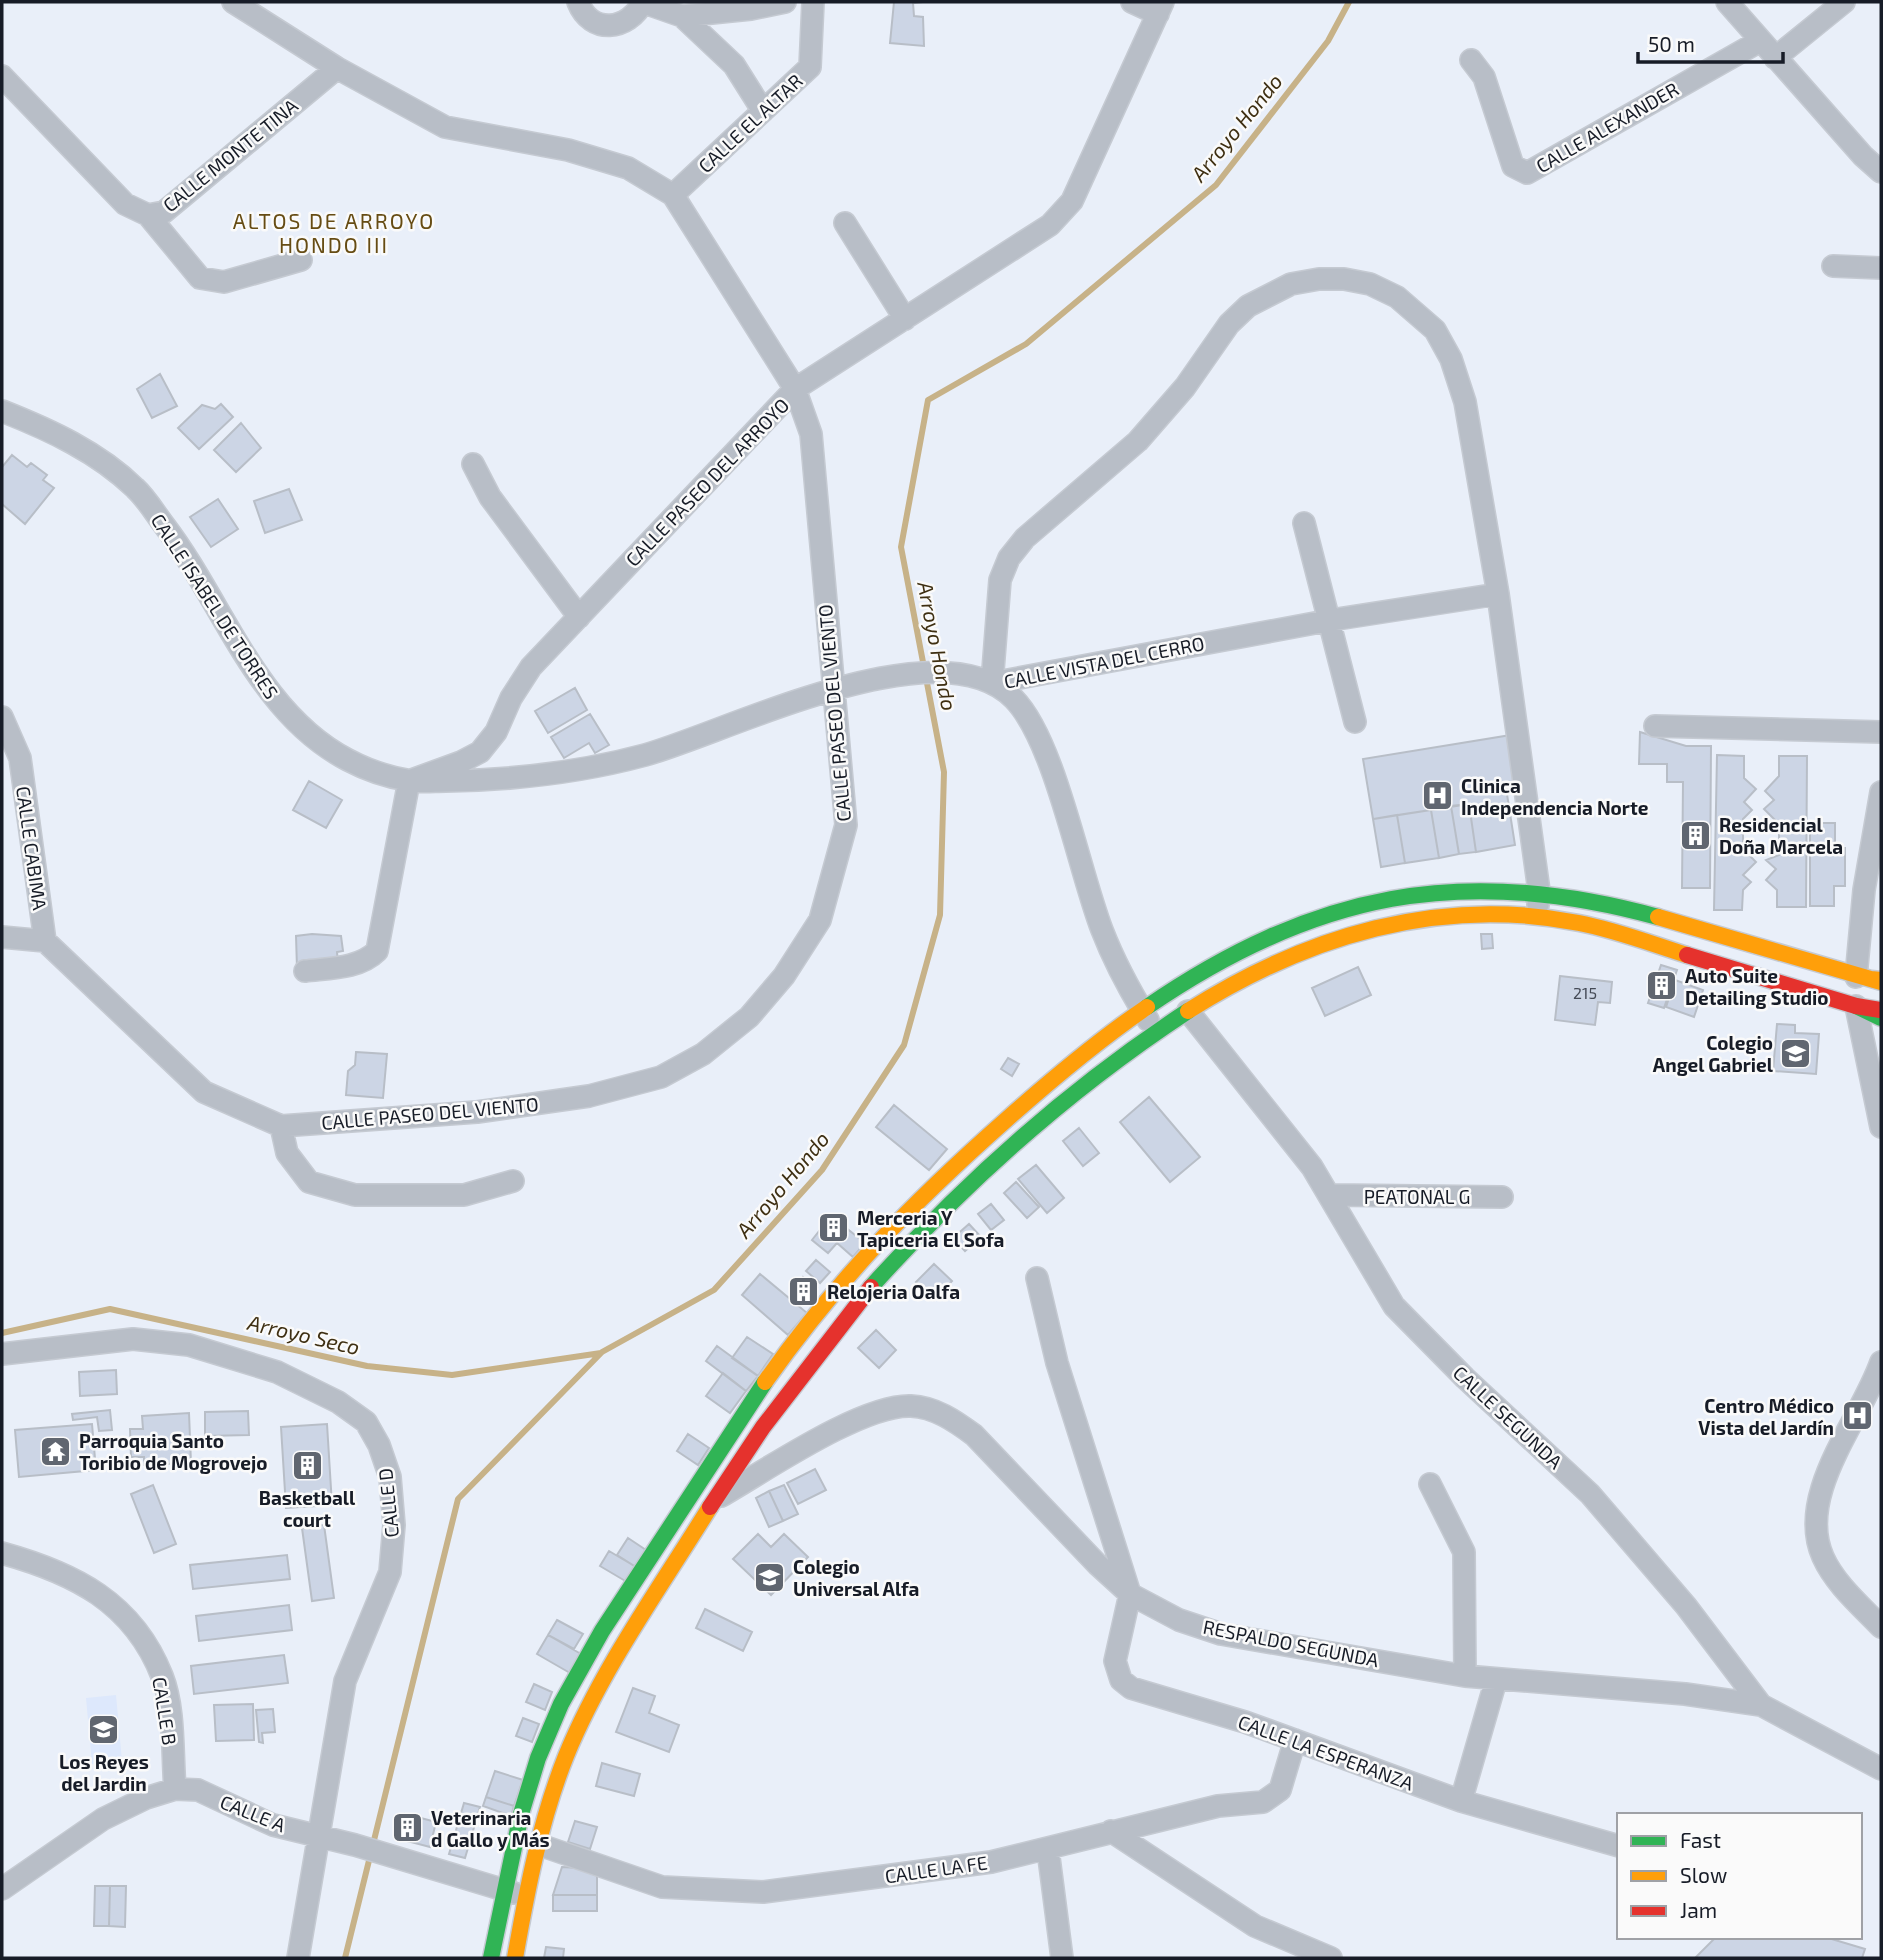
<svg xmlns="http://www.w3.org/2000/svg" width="1883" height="1960" font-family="'Exo 2',sans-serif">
  <rect width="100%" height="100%" fill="#e9eff9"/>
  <path fill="#dde8fc" d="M 116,1695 L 122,1761 L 92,1764 L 86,1698 Z"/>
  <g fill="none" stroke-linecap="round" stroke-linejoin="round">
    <path stroke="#c7b288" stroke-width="6" d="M 2,1333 L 110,1309 L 367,1366 L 452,1375 L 601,1353
      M 345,1958 L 458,1499 L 602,1352 L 714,1290 L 822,1170 L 904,1045 L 940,915 L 944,772 L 901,547 L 928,400 L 1026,344 L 1216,185 L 1328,41 L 1349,2"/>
  </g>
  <path fill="#ccd5e5" stroke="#b8bec7" stroke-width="2" d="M 894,2 L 923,2 L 913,3 L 914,16 L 923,17 L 924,46 L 890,43 Z
    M 160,374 L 177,406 L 152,418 L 137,389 Z
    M 221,404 L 233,417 L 199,449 L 178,428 L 202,405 L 215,409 Z
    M 241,423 L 261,448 L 236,472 L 214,450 Z
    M 12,455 L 27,467 L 31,463 L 47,475 L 43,480 L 54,488 L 25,524 L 2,504 L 2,467 Z
    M 289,489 L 302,520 L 265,533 L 254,501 Z
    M 218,499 L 238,529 L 211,547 L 190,517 Z
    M 575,688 L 587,710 L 548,733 L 535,711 Z
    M 590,714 L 609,745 L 595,753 L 589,743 L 564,758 L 551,737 Z
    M 1640,732 L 1686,746 L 1711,746 L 1710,888 L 1682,888 L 1683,782 L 1667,782 L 1667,764 L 1639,764 Z
    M 1511,735 L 1519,786 L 1506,788 L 1515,845 L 1476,852 L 1469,804 L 1373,819 L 1363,759 Z
    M 1717,755 L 1744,756 L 1744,778 L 1756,789 L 1744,802 L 1752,810 L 1743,819 L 1743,849 L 1756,862 L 1743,875 L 1751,882 L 1743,890 L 1742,910 L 1714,910 Z
    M 1779,756 L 1807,756 L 1806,907 L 1777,907 L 1777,890 L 1766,880 L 1776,869 L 1766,860 L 1779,855 L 1779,824 L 1764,809 L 1774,800 L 1765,791 L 1779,776 Z
    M 309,781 L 342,800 L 326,828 L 293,810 Z
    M 1469,804 L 1476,852 L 1459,854 L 1451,806 Z
    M 1451,806 L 1459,854 L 1439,858 L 1431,810 Z
    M 1431,810 L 1439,858 L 1405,863 L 1397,815 Z
    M 1397,815 L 1405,863 L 1381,867 L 1373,819 Z
    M 1810,823 L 1835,823 L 1835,848 L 1845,848 L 1845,886 L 1834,886 L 1834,906 L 1810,906 Z
    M 312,934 L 341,936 L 343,951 L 337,952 L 338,963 L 297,968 L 296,936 Z
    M 1481,934 L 1492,934 L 1493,948 L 1482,949 Z
    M 1661,965 L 1677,970 L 1664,1008 L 1648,1003 Z
    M 1358,967 L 1371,995 L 1325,1016 L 1312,988 Z
    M 1560,976 L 1612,982 L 1610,1003 L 1598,1002 L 1595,1025 L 1555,1020 Z
    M 1675,980 L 1703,990 L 1694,1017 L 1666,1007 Z
    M 1777,1024 L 1795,1025 L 1795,1033 L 1819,1034 L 1816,1074 L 1773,1071 Z
    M 356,1052 L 387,1054 L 383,1098 L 346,1095 L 348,1071 L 355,1065 Z
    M 1008,1058 L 1019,1064 L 1012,1076 L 1001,1069 Z
    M 1149,1097 L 1200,1157 L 1170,1182 L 1120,1122 Z
    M 894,1105 L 947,1149 L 929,1170 L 876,1127 Z
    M 1079,1128 L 1099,1153 L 1083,1166 L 1063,1141 Z
    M 1036,1165 L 1064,1198 L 1047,1213 L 1018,1179 Z
    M 1016,1182 L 1039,1207 L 1027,1218 L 1004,1193 Z
    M 991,1204 L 1004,1220 L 991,1230 L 978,1214 Z
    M 831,1216 L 865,1243 L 853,1257 L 837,1243 L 828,1253 L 812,1240 Z
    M 969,1224 L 981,1237 L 965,1251 L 953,1238 Z
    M 816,1260 L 830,1272 L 820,1283 L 806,1271 Z
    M 934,1264 L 952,1281 L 934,1300 L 916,1282 Z
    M 760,1274 L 807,1313 L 788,1335 L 742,1295 Z
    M 803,1277 L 817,1288 L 805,1304 L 791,1293 Z
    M 876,1330 L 896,1350 L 879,1368 L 858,1348 Z
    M 747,1337 L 773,1354 L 758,1376 L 732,1358 Z
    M 717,1346 L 758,1376 L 746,1391 L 706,1361 Z
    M 116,1370 L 117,1394 L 80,1396 L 79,1372 Z
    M 723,1373 L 746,1391 L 730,1413 L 706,1396 Z
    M 110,1410 L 112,1430 L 99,1431 L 97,1417 L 73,1420 L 72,1414 Z
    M 248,1411 L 249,1435 L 205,1436 L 205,1412 Z
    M 189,1413 L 191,1463 L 144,1465 L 144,1457 L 131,1457 L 130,1429 L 143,1429 L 142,1416 Z
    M 92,1424 L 96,1470 L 19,1477 L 15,1430 Z
    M 327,1424 L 332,1505 L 286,1508 L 281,1427 Z
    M 688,1434 L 709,1448 L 698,1465 L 677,1451 Z
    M 815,1469 L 826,1490 L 798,1504 L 787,1483 Z
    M 153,1485 L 176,1544 L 154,1553 L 131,1494 Z
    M 784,1485 L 798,1514 L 783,1521 L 769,1491 Z
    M 769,1491 L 783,1521 L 769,1527 L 756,1498 Z
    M 324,1525 L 334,1598 L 312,1601 L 302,1528 Z
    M 758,1534 L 771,1547 L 784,1534 L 808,1557 L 771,1595 L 733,1559 Z
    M 628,1538 L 646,1550 L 636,1567 L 617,1555 Z
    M 609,1551 L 636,1567 L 627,1582 L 600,1566 Z
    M 287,1555 L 290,1579 L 193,1589 L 190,1565 Z
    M 289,1605 L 292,1630 L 199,1641 L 196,1616 Z
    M 705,1609 L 752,1632 L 743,1651 L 696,1628 Z
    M 557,1620 L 583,1634 L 574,1649 L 548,1635 Z
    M 548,1635 L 581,1654 L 570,1673 L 537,1654 Z
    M 284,1655 L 288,1683 L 194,1694 L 191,1666 Z
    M 534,1684 L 552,1692 L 545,1710 L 526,1702 Z
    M 633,1688 L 655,1696 L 649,1713 L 679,1725 L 669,1752 L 616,1732 Z
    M 253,1704 L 254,1740 L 216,1741 L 214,1705 Z
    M 273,1709 L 275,1732 L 262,1733 L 263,1743 L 259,1742 L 256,1710 Z
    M 523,1718 L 539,1724 L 532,1742 L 516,1736 Z
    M 602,1763 L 640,1774 L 634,1796 L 596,1786 Z
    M 495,1771 L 523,1780 L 514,1806 L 486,1797 Z
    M 486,1797 L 514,1806 L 511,1816 L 483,1806 Z
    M 464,1803 L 480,1807 L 465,1858 L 449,1854 Z
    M 405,1814 L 417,1817 L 411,1842 L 398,1839 Z
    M 417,1817 L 436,1822 L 430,1847 L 411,1842 Z
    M 575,1821 L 597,1827 L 590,1849 L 568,1842 Z
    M 562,1867 L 597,1869 L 597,1895 L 553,1895 Z
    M 95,1886 L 110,1886 L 109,1926 L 94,1926 Z
    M 110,1886 L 126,1886 L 125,1927 L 109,1926 Z
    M 553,1895 L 597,1895 L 597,1911 L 553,1911 Z
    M 1716,1937 L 1825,1937 L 1865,1949 L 1862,1958 L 1695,1958 Z
    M 546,1947 L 564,1949 L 563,1958 L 544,1958 Z"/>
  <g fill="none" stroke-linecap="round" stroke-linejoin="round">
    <defs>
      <path id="street" d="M 578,2 C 591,35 628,31 643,2
        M 642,2 L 682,16 L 751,9 L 785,2
        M 1132,2 L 1158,14
        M 1727,2 L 1863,156 L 1881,172
        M 682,16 L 734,65 L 763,111
        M 1775,58 L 1844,2
        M 1471,60 L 1484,77 L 1513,166 L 1527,173 L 1760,41
        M 2,76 L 125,204 L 148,215 L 164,212 L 337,68
        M 673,195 L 810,67 L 813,2
        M 148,215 L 200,278 L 224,282 L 301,260
        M 845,223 L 905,319
        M 1833,266 L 1881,268
        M 2,411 C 50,430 98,452 135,488 C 146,498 155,513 164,525 C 223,602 257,713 348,760 C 365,769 388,777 407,780 C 419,783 433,781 446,781 C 512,780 582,772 645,755 C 730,731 940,623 1014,699 C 1055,741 1079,871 1102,930 C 1114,961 1130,991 1148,1020
        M 473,464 L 490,497 L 579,617
        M 1304,523 L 1355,722
        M 992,683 L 1000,580 L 1009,558 L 1025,538 L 1138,441 L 1185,387 L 1229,324 L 1248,306 L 1291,284 L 1319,279 L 1344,279 L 1370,284 L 1397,297 L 1435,330 L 1451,359 L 1465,402 L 1498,594 L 1539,891 L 1538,905
        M 992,683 L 1331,620 L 1498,594
        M 2,717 L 20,758 L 45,941 L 2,937
        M 1655,726 L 1881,732
        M 45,941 L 204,1092 L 281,1126 L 477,1112 L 589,1096 L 661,1077 L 703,1054 L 749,1017 L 784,976 L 820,920 L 846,825 L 811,434 L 795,389 L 673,195 L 628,168 L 568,150 L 445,127 L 337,68 L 233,2
        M 305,971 C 329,968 359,969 377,951 L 409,781 L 461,762 L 480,752 L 496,732 L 511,698 L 531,667 L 795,389 L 1050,225 L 1072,201 L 1163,2
        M 1856,977 L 1864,890 L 1881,792
        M 1856,1006 L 1881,1127
        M 1188,1011 L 1312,1167 L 1394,1306 L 1465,1378 L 1590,1494 L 1686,1606 L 1761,1705 L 1881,1769
        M 281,1126 L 287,1153 L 309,1182 L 355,1195 L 464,1195 L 513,1181
        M 1332,1195 L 1502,1197
        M 1037,1278 L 1057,1363 L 1130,1594 L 1115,1661 L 1121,1680 L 1131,1688 L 1245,1722 L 1461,1801 L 1619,1846
        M 2,1354 L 133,1339 L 189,1345 L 277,1372 L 338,1402 L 366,1422 L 379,1445 L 390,1477 L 394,1525 L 390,1572 L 345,1681 L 298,1958
        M 1881,1362 C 1861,1420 1795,1494 1823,1557 C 1835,1584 1861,1606 1881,1627
        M 1430,1484 L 1464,1552 L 1465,1676
        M 721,1496 C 765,1471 862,1404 911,1406 C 935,1407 955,1421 974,1435 L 1097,1564 L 1130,1594 L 1179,1620 L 1221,1634 L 1465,1676 L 1685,1694 L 1761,1705
        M 2,1553 C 74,1573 133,1602 162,1676 C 175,1709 172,1753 175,1789
        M 1461,1801 L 1496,1680
        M 1111,1831 L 1255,1926 L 1331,1958
        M 537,1844 L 662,1887 L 763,1892 L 991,1862 L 1218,1806 L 1263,1802 L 1280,1790 L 1295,1740
        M 1048,1850 L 1062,1958
        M 2,1889 L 103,1819 L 146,1798 L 175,1789 L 198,1790 L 273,1825 L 355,1845 L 514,1893"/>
      <path id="fast" d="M 1856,1006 L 1881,1018
        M 1147,1007 C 1313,893 1462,863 1658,917
        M 871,1287 C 965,1182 1069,1089 1188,1011
        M 491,1958 L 521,1814 L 538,1758 L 561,1704 L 602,1631 L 765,1382"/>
      <path id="slow" d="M 1658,917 L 1881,982
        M 1871,979 L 1881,980
        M 1188,1011 C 1306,936 1440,895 1579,923 C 1616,930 1652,944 1687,955
        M 765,1382 C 837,1280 912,1203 1006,1120 C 1051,1080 1097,1041 1147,1007
        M 515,1958 C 527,1890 540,1821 566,1756 C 602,1668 660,1588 710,1507"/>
      <path id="jam" d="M 1687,955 L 1856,1006 L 1880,1010
        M 710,1507 L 763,1427 L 871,1287"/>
    </defs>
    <use href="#street" stroke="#c5cad2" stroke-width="24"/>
    <use href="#fast" stroke="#c5cad2" stroke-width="19"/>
    <use href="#slow" stroke="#c5cad2" stroke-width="19"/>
    <use href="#jam" stroke="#c5cad2" stroke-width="19"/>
    <use href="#street" stroke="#b8bec7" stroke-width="21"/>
    <use href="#fast" stroke="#30b455" stroke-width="16"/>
    <use href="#slow" stroke="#ff9f0a" stroke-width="16"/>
    <use href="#jam" stroke="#e5322d" stroke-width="16"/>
  </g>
  <defs>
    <symbol id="hospital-square" viewBox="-11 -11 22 22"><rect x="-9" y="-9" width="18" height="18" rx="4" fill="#606670" stroke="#fafafa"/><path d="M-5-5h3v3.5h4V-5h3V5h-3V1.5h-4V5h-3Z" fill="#fff"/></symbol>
    <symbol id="building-square" viewBox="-11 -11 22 22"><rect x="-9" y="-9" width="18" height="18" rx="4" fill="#606670" stroke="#fafafa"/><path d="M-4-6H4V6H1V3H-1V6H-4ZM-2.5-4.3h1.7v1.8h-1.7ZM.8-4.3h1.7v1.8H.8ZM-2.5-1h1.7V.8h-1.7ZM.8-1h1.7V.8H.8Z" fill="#fff"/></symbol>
    <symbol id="school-square" viewBox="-11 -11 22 22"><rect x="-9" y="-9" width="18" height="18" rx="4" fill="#606670" stroke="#fafafa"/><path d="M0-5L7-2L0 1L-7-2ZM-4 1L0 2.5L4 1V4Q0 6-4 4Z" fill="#fff"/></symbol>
    <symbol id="temple-square" viewBox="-11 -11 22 22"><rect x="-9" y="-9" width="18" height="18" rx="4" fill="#606670" stroke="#fafafa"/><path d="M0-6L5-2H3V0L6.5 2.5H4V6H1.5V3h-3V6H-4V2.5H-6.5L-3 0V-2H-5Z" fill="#fff"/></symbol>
  </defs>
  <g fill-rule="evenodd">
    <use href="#hospital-square" x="1420" y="778" width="35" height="35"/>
    <use href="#building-square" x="1678" y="818" width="35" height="35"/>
    <use href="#building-square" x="1644" y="968" width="35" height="35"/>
    <use href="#school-square" x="1778" y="1036" width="35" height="35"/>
    <use href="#building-square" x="816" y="1210" width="35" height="35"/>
    <use href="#building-square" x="786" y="1274" width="35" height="35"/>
    <use href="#hospital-square" x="1840" y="1398" width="35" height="35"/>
    <use href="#temple-square" x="38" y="1434" width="35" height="35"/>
    <use href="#building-square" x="290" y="1448" width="35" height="35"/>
    <use href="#school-square" x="752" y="1560" width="35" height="35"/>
    <use href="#school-square" x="86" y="1712" width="35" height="35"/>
    <use href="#building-square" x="390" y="1810" width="35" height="35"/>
  </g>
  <g text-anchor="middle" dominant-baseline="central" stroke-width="5" stroke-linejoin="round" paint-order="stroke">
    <g font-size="16" fill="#444a56">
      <text x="1585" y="992">215</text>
    </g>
    <g font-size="19" fill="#171c27" stroke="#fafafa">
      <text transform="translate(750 123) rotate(-43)">CALLE EL ALTAR</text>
      <text transform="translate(1607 127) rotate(-30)">CALLE ALEXANDER</text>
      <text transform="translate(230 155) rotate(-39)">CALLE MONTE TINA</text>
      <text transform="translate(707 482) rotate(-46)">CALLE PASEO DEL ARROYO</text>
      <text transform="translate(215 606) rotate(57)">CALLE ISABEL DE TORRES</text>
      <text transform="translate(1104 662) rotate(-11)">CALLE VISTA DEL CERRO</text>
      <text transform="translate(834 713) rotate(-95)">CALLE PASEO DEL VIENTO</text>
      <text transform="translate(32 848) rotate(82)">CALLE CABIMA</text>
      <text transform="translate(430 1113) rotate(-5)">CALLE PASEO DEL VIENTO</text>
      <text x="1417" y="1196">PEATONAL G</text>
      <text transform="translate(1508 1417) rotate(43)">CALLE SEGUNDA</text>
      <text transform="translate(388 1503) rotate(-96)">CALLE D</text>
      <text transform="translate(1291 1643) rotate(11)">RESPALDO SEGUNDA</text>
      <text transform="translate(165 1711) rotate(81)">CALLE B</text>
      <text transform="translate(1326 1752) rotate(20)">CALLE LA ESPERANZA</text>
      <text transform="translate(253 1813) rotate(22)">CALLE A</text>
      <text transform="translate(936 1869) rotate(-8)">CALLE LA FE</text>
    </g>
    <g font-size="19" font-weight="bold" fill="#171c27" stroke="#fafafa" text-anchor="start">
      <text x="1461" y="785">Clinica<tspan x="1461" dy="22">Independencia Norte</tspan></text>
      <text x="1719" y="824">Residencial<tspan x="1719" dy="22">Doña Marcela</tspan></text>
      <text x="1685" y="975">Auto Suite<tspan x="1685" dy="22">Detailing Studio</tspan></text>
      <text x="1773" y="1042" text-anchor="end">Colegio<tspan x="1773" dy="22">Angel Gabriel</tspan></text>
      <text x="857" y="1217">Merceria Y<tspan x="857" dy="22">Tapiceria El Sofa</tspan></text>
      <text x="827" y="1291">Relojeria Oalfa</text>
      <text x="1834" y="1405" text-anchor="end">Centro Médico<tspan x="1834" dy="22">Vista del Jardín</tspan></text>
      <text x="79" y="1440">Parroquia Santo<tspan x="79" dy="22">Toribio de Mogrovejo</tspan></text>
      <text x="307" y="1497" text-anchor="middle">Basketball<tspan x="307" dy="22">court</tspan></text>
      <text x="793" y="1566">Colegio<tspan x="793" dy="22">Universal Alfa</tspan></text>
      <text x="104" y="1761" text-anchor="middle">Los Reyes<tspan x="104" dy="22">del Jardin</tspan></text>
      <text x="431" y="1817">Veterinaria<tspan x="431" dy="22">d Gallo y Más</tspan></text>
    </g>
    <g font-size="21" font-style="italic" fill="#3e2f12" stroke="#fafafa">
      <text transform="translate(1236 127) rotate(-51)">Arroyo Hondo</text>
      <text transform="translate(938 646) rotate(79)">Arroyo Hondo</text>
      <text transform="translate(782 1184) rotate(-50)">Arroyo Hondo</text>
      <text transform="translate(304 1334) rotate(13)">Arroyo Seco</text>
    </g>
    <g font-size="21" letter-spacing="2" fill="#664c13" stroke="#fafafa">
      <text x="334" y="220">ALTOS DE ARROYO<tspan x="334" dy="24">HONDO III</tspan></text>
    </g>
  </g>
  <rect width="1883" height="1960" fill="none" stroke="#171c27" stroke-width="7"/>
  <rect x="1617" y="1813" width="245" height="126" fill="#fafafa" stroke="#9fa1a6" stroke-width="2"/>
  <rect x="1631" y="1836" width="35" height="10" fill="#30b455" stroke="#9fa1a6" stroke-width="2"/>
  <text x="1680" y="1848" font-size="21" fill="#171c27">Fast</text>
  <rect x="1631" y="1871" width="35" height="10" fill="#ff9f0a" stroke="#9fa1a6" stroke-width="2"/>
  <text x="1680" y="1883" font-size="21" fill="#171c27">Slow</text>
  <rect x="1631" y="1906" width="35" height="10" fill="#e5322d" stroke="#9fa1a6" stroke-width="2"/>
  <text x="1680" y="1918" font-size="21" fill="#171c27">Jam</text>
  <path d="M1638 52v10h145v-10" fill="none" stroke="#171c27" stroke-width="3.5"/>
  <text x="1648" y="52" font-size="21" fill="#171c27" stroke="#fafafa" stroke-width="5" paint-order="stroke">50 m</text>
</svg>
